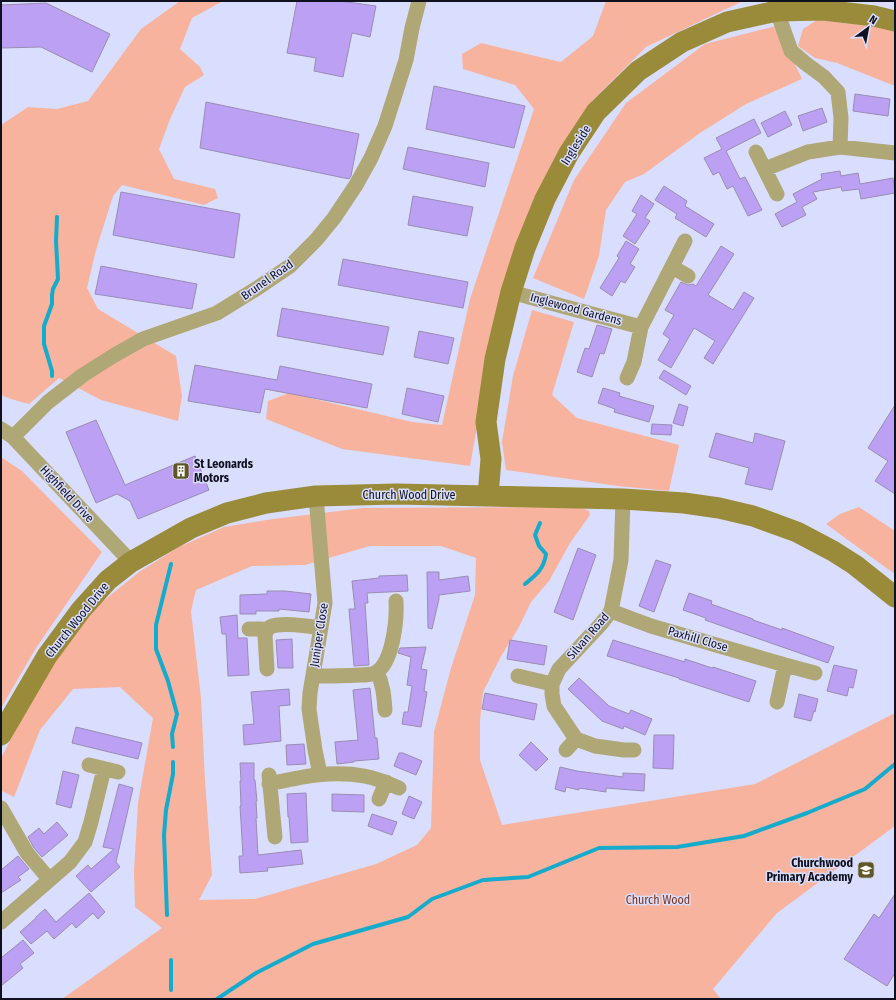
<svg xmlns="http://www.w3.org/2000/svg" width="896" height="1000" font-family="'Fira Sans Condensed',sans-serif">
  <rect width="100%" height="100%" fill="#d9deff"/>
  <path fill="#f7b39d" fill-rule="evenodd" d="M 180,1 L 225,1 L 223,1 L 192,18 L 180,49 L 200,67 L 204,75 L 185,87 L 170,119 L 159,149 L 174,179 L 215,189 L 218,198 L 204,205 L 122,185 L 113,196 L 96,250 L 87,288 L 98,309 L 176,356 L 182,396 L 178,421 L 101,400 L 59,378 L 29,404 L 11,399 L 1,395 L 1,125 L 28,107 L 57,109 L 88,101 L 141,29 Z
    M 606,1 L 743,1 L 646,47 L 592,101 L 525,228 L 492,343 L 470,466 L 342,449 L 266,419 L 268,401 L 289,393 L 412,422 L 442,425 L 470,299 L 534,109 L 515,85 L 463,69 L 462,54 L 481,43 L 561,62 L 593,36 Z
    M 817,20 L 895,29 L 895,86 L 837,63 L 815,58 L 798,46 L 803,29 Z
    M 776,26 L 802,79 L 746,104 L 700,133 L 644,174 L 625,182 L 606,210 L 599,256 L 584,299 L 533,278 L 574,180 L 626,103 L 705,44 Z
    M 532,310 L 574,322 L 552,395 L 577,418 L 679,445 L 669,491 L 618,486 L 506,470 L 502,442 L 513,376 Z
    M 1,457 L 22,471 L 102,552 L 36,648 L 1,708 Z
    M 576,507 L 584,509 L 589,511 L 590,515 L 570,543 L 549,581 L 531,602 L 519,627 L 500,658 L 483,692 L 480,721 L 480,760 L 502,825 L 755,784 L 895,713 L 895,826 L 777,913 L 713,989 L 721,999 L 62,999 L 162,928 L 135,907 L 134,871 L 138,803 L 153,718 L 120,687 L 73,689 L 40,730 L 14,797 L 2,791 L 1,789 L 1,758 L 43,678 L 86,615 L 139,572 L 179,547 L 224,527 L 273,519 L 363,508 ZM 370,546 L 441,546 L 476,558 L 475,595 L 451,668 L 434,732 L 431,828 L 417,845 L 376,864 L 255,899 L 199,900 L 212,875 L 205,780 L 201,698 L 191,611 L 196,590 L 252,566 L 305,565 Z
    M 859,507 L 895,531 L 895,574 L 885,567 L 826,524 L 840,514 Z"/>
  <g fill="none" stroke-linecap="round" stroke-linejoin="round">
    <path stroke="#15abcc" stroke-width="4" d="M 52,376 L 52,371 L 44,344 L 44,326 L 52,304 L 52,295 L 53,289 L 58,279 L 56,241 L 57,217
      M 171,564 L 156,625 L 156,649 L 168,681 L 177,714 L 172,734 L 173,747
      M 525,584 C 536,575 544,569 546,554 L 539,546 L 535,535 L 540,523
      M 167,915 L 164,835 L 166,810 L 173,774 L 173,762
      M 171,990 L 171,960
      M 217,999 L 256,973 L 313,944 L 408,917 L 432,899 L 483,880 L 528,877 L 599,848 L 677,847 L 744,836 L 807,813 L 865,789 L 895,764"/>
  </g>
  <path fill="#bca0f3" stroke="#998db3" d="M 297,1 L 340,1 L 376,6 L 370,37 L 352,33 L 343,77 L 314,71 L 316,58 L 287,53 Z
    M 46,3 L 110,34 L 92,72 L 41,47 L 1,48 L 1,5 Z
    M 434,86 L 525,106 L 514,148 L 426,129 Z
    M 855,94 L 890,99 L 888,116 L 853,111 Z
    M 206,102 L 359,134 L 351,176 L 349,179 L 200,148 Z
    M 822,108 L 827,122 L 803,131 L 798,116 Z
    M 785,111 L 792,125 L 768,137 L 761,123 Z
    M 754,119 L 761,133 L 726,151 L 740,179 L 745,177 L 762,210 L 748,216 L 733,186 L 727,189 L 719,172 L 713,175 L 704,158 L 722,149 L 716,138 Z
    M 408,147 L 489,163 L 485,187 L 403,169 Z
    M 840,171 L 841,176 L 858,173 L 860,184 L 893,178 L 895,193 L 861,199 L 859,189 L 842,191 L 841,187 L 813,192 L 817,199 L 802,207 L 806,215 L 782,227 L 775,214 L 797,202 L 793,194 L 822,179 L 821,174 Z
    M 664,186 L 687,201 L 685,206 L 714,224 L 706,237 L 675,218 L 677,214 L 655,200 Z
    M 121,192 L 240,214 L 234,258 L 113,235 Z
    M 641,195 L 654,204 L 645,218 L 650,221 L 635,244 L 623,236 L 637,214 L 632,211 Z
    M 413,196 L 473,207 L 467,236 L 408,225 Z
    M 626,241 L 639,249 L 630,264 L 635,267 L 625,283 L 621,281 L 612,296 L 600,288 L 619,258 L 617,256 Z
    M 721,246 L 734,254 L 708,295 L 733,310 L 744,292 L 754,298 L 713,364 L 704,358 L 715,341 L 694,328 L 671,368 L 658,360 L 670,339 L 663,334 L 674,315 L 665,310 L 681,282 L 688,285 L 693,284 L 696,286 Z
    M 343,259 L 468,282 L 463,308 L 338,285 Z
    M 101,266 L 197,284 L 192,309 L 95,294 Z
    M 282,308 L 389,327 L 383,355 L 277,336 Z
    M 597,325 L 612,329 L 604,354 L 600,353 L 592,377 L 577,372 L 585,348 L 589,349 Z
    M 419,331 L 454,338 L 448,364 L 414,357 Z
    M 195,365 L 277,380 L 280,366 L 372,384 L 367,408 L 265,389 L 260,413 L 188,401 Z
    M 664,370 L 691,386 L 686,395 L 659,378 Z
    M 407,388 L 444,396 L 438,422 L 402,414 Z
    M 603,388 L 620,393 L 619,396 L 654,406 L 649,422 L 614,412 L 615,409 L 598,403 Z
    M 679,404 L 688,407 L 683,426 L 673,423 Z
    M 895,405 L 895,494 L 875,481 L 888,461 L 868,448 Z
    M 96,420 L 125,485 L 195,456 L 209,490 L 138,519 L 130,501 L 117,494 L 96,503 L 66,432 Z
    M 652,424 L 672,425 L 671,435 L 651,434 Z
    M 716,433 L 753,443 L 755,433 L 785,441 L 772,490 L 745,484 L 749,468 L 709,457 Z
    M 578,548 L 596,555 L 573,620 L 554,612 Z
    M 656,560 L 671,565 L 654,612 L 639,606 Z
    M 427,572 L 439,572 L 439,580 L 468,576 L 470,591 L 439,595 L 439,599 L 432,629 L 428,628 Z
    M 407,575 L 408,591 L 367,593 L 368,603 L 365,603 L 369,665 L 354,666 L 349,609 L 355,609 L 352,581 L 379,578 L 379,576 Z
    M 267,591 L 285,591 L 311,594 L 309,612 L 279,609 L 279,611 L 256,611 L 256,614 L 240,614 L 240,595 L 267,594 Z
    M 689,593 L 712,601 L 711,604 L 753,619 L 753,620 L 782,630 L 782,628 L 834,647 L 828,663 L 705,620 L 706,618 L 683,610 Z
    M 237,615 L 238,638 L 247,638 L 249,675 L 228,676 L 226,634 L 222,634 L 220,617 Z
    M 292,639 L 293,668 L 278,668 L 276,640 Z
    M 510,640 L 547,646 L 544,665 L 507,659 Z
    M 613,640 L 685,662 L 685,659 L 712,668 L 713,667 L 756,681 L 749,702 L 679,679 L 679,678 L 607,656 Z
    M 426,647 L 421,669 L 427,670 L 424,691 L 427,692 L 421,727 L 402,724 L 404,712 L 408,712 L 412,686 L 407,685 L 411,657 L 398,653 L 400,648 Z
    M 834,665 L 857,670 L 853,688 L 849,687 L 847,696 L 827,691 Z
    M 579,678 L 609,706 L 629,714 L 631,710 L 652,719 L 645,735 L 624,726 L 623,729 L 602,721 L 568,689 Z
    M 370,688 L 375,738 L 377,738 L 379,759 L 354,761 L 354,762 L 337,764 L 335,742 L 358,740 L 353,690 Z
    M 289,689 L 290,705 L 279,706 L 281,741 L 244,745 L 243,725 L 254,724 L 251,692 Z
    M 485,693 L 537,704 L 534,720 L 482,709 Z
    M 799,694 L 818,699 L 815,712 L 814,711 L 811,721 L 794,717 Z
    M 76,727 L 142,743 L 138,759 L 72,743 Z
    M 654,735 L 674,735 L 673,769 L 653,768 Z
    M 531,742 L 548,759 L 536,771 L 519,755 Z
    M 304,744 L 306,764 L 287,765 L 286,745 Z
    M 399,753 L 403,753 L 422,761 L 416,775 L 394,766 Z
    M 240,763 L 254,763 L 254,780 L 255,780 L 257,801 L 256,801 L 257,818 L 256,818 L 258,855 L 301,850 L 303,864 L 267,868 L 268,871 L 240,873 L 239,856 L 243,856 L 240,806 L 241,806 L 240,781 L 241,781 Z
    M 560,767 L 577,771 L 623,777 L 623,773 L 645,774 L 644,791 L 606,788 L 606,792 L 579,788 L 579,790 L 566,787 L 565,792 L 555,789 Z
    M 63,771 L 79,775 L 71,808 L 56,804 L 60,786 Z
    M 119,784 L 133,788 L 116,862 L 120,867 L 91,892 L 76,876 L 88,865 L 91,869 L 114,849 L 103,847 Z
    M 306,793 L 308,842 L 291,843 L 289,817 L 288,817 L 287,794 Z
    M 332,794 L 364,795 L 364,812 L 332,811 Z
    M 409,796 L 422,802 L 414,819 L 402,814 Z
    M 372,814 L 397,822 L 392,835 L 368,826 Z
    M 57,822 L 68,835 L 42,857 L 34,848 L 28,837 L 39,828 L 44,834 Z
    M 18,856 L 29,869 L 18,877 L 21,880 L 1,893 L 1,870 Z
    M 89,893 L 105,912 L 98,919 L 93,913 L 76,928 L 72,923 L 54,939 L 47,931 L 31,944 L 20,932 L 36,918 L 36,917 L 45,909 L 56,922 Z
    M 895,894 L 895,973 L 887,986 L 844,959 L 874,914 L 879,918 Z
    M 23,940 L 34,953 L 20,964 L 23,968 L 1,986 L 1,958 Z"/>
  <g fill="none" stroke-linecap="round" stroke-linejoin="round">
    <path stroke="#b0a776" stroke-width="15" d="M 777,11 L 791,51 L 805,63 L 824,77 L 838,92 L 841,118 L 840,147
      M 756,152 L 777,194
      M 765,169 L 808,152 L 840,147 L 895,153
      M 672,267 L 688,276
      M 511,292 L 562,306 L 641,327
      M 627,378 L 634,362 L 641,327 L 685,241
      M 1,429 L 13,437 L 131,562
      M 13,437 L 48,402 L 83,375 L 113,356 L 143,339 L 217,313 L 256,289 L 290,266 L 316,240 L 334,218 L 356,185 L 371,158 L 385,126 L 406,60 L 412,28 L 419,1
      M 316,496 L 325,603 L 310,693 L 309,709 L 315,750 L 320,774
      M 623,499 L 621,560 L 611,611 L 601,624 L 559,669 L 552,684 L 552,694 L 554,706 L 576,739 L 595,746 L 624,750 L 634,750
      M 611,611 L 651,626 L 785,665 L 815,673
      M 249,629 L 261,629 L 267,630
      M 267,669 L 265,635 C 266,632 267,629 270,627 C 280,622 310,626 321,628
      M 377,672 C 383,684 384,696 385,710
      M 313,676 C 328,676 344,676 359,675 C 364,675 370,675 375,673 C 393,664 397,619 396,601
      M 518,676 L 552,684
      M 777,702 L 785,665
      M 566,750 L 576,739
      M 89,765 L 118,772
      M 269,775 L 275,837
      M 269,784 C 300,777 332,770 364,776 C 376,778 388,783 399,788
      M 379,799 L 386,782
      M 1,808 L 27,853 L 49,879
      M 1,922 L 70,862 L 85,842 L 91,822 L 104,769"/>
    <path stroke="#998b3a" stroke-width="21" d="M 488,496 L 491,459 L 486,422 L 495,359 L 511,292 L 525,248 L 545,199 L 569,153 L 596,112 L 638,71 L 682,42 L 727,22 L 777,11 L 823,10 L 874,16 L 895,21
      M 1,735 L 47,656 L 81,610 L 108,580 L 131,562 L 191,528 L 227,513 L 266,503 L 316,496 L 397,494 L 623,499 L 684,503 L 719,508 L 753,516 L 797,532 L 833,551 L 855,565 L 895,597"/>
  </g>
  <defs>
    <symbol id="building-square" viewBox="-11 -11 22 22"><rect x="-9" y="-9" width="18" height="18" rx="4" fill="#605623" stroke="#d9deff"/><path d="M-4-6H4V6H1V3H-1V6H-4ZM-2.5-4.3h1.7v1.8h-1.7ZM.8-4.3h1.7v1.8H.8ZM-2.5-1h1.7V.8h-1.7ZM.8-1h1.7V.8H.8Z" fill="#fff"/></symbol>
    <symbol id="school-square" viewBox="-11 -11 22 22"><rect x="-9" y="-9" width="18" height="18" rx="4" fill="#605623" stroke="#d9deff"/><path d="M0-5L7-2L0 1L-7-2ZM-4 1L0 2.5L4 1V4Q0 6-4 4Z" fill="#fff"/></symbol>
  </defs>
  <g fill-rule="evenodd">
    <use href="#building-square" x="171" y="461" width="20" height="20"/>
    <use href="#school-square" x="856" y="860" width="20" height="20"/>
  </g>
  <g text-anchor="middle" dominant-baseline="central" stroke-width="3" stroke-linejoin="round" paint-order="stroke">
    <g font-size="12" fill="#10111f" stroke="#d9deff">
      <text transform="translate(576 145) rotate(-58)">Ingleside</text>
      <text transform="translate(267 280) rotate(-35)">Brunel Road</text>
      <text transform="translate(576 309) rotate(15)">Inglewood Gardens</text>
      <text transform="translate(67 494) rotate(47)">Highfield Drive</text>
      <text x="409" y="495">Church Wood Drive</text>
      <text transform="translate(77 620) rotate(-51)">Church Wood Drive</text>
      <text transform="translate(319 635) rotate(-81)">Juniper Close</text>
      <text transform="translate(588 636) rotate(-49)">Silvan Road</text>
      <text transform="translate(698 639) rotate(16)">Paxhill Close</text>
    </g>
    <g font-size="12" font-weight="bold" fill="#10111f" stroke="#d9deff" text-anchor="start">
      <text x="194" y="464">St Leonards<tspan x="194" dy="14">Motors</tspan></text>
      <text x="853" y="863" text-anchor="end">Churchwood<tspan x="853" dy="14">Primary Academy</tspan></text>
    </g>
    <g font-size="12" fill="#7f361c" stroke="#d9deff">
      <text x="658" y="900">Church Wood</text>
    </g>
  </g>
  <rect width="896" height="1000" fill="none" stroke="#10111f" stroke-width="4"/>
  <g transform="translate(868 28) rotate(32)" stroke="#d9deff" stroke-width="3" paint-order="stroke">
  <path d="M0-3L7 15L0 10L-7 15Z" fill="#10111f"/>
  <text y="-6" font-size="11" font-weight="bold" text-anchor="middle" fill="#10111f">N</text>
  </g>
</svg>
